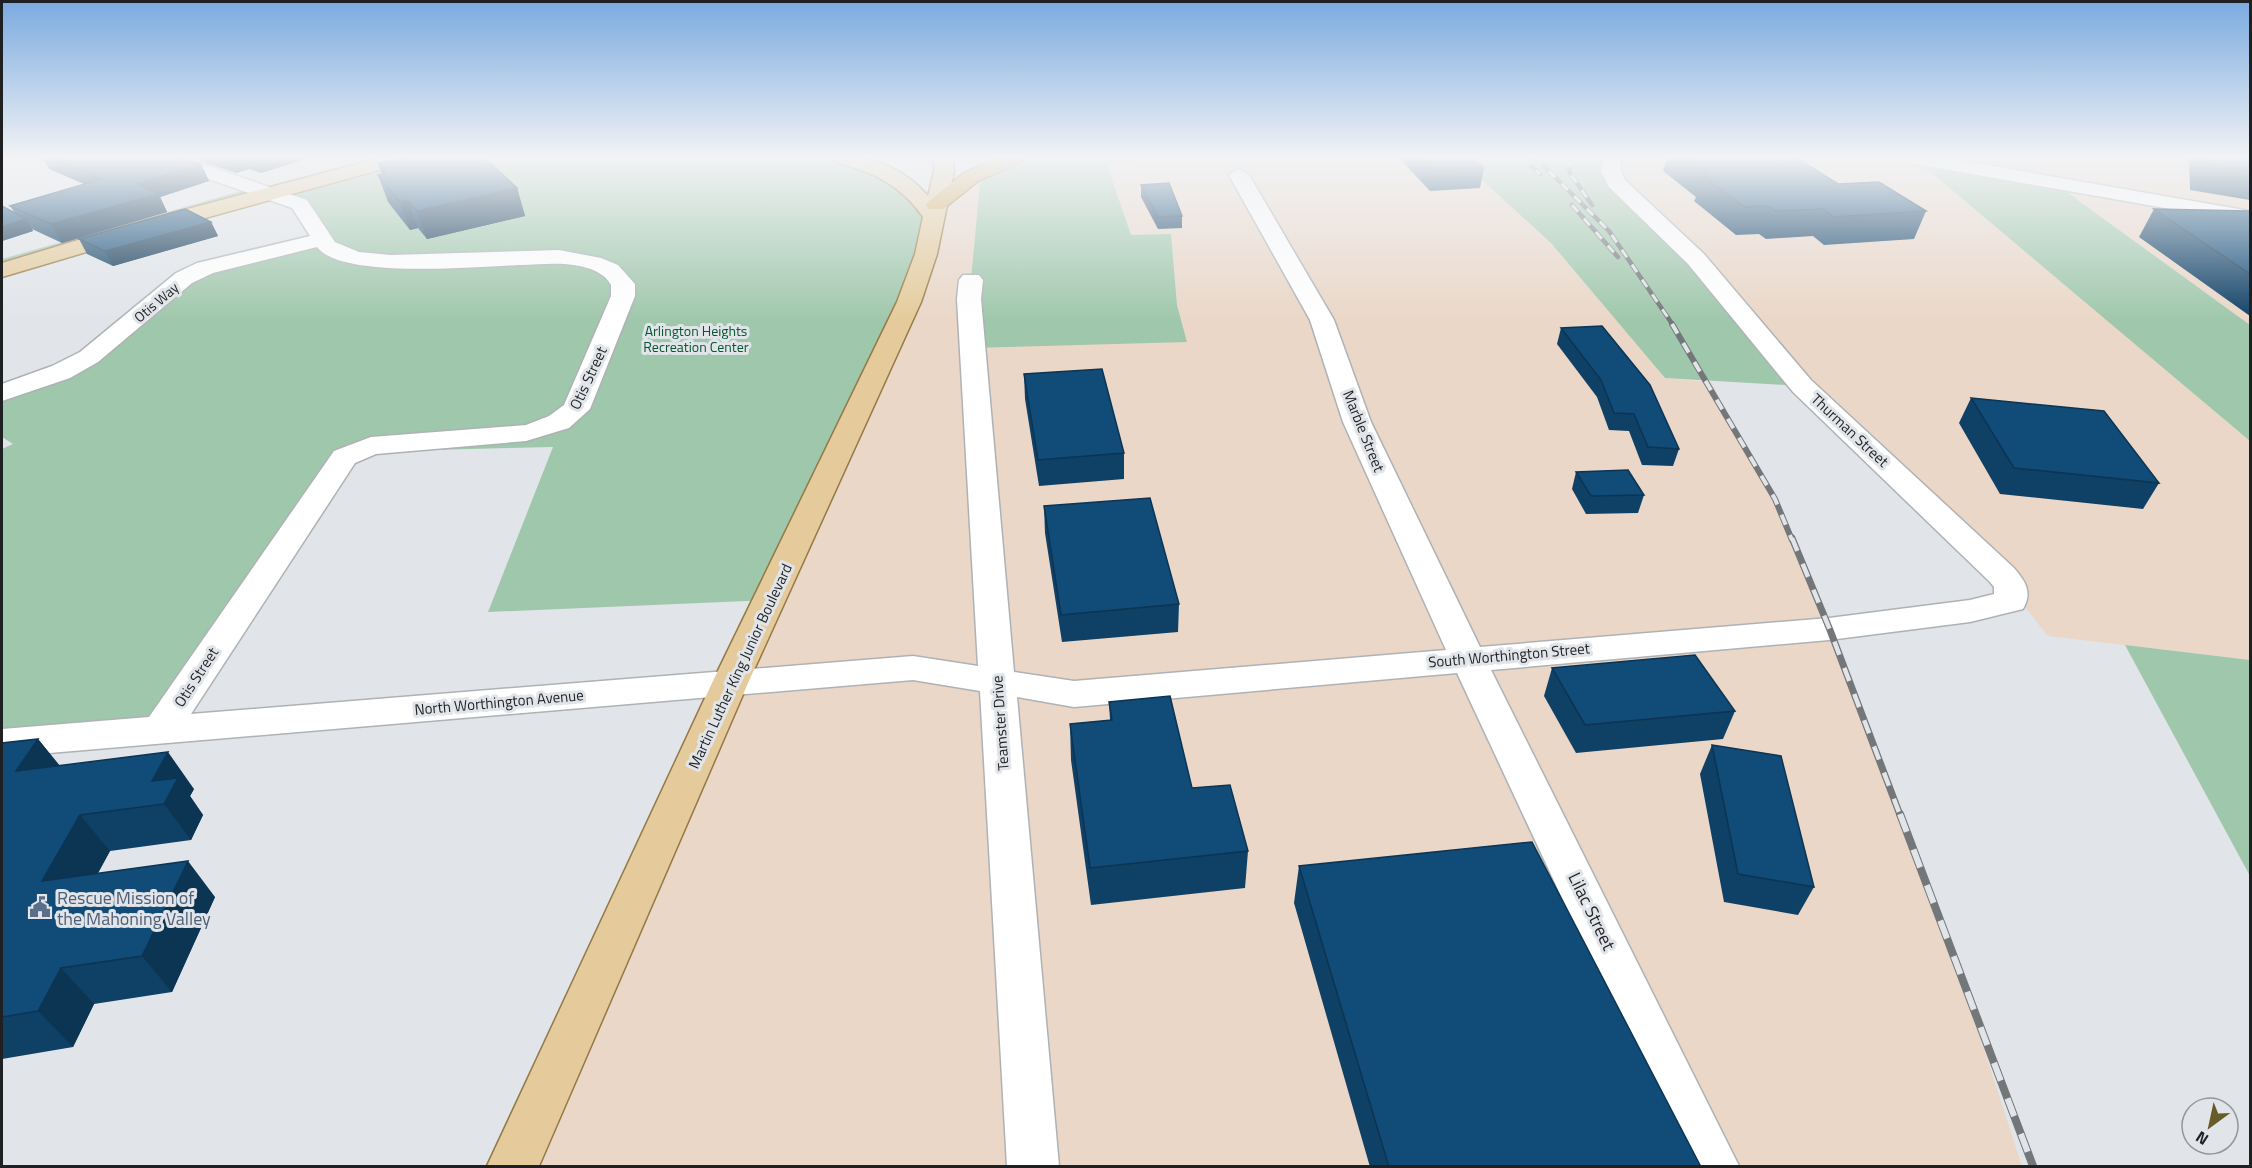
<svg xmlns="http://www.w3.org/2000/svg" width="2252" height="1168" font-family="'Titillium Web',sans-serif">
  <rect width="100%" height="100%" fill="#e1e5e9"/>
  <path fill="#ead7c7" d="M 1191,158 L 1458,158 L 1551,243 L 1665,378 L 1711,382 L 1768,487 L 1832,628 L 1943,923 L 2022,1166 L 513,1166 L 653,857 L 933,216 L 981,172 L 971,279 L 1187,342 L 1177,305 L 1171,234 L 1131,235 L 1106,164 Z
    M 1612,158 L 2250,158 L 2250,325 L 2053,182 L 1915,158 L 2250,441 L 2250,660 L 2048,636 L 2013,592 L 1625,192 L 1610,162 Z"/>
  <path fill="#9fc7ab" d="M 401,158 L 842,158 L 882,169 L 933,216 L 926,254 L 771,600 L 488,612 L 553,447 L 349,452 L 162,728 L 2,743 L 2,449 L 13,444 L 2,437 L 2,393 L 61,372 L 184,278 L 322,240 L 300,205 L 276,197 L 139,229 L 2,270 L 2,259 L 251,188 L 266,194 Z
    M 1014,158 L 1191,158 L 1107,165 L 1131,235 L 1171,234 L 1177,305 L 1187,342 L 972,348 L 971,279 L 981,172 Z
    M 1458,158 L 1612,158 L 1611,171 L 1802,386 L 1665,378 L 1551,243 Z
    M 1914,158 L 2053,182 L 2250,325 L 2250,441 Z
    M 2125,645 L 2250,660 L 2250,876 Z"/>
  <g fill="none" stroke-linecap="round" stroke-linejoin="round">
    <defs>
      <path id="minor" d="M 158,158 L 185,158 L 307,200 L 335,242 L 359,252 L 391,255 L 559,250 L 601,258 L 618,265 L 635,284 L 635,296 L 590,409 L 569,428 L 526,441 L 376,454 L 355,463 L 191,714 L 913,656 L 978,666 L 957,299 L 959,280 L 963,275 L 979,275 L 983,280 L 981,299 L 1014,672 L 1074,681 L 1446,650 L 1343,422 L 1310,320 L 1229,175 L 1239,169 L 1249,175 L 1334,320 L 1371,422 L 1480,647 L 1829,618 L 1970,600 L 1994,594 L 1994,587 L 1990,582 L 1793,392 L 1688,264 L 1609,187 L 1601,171 L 1603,158 L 1621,158 L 1621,171 L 1625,180 L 1704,254 L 1811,380 L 2014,568 C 2025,581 2033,592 2023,609 L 1970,622 L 1829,640 L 1491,670 L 1739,1166 L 1687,1166 L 1457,673 L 1074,707 L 1017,697 L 1059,1166 L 1007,1166 L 980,691 L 913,680 L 2,757 L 2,729 L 149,717 L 334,451 L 371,437 L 526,425 L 549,416 L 564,405 L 611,296 L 611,285 C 609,282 606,277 602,275 C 581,260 546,264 522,265 C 481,266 341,280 317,247 L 213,273 L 192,283 L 98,362 L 70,378 L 2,401 L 2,384 L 52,366 L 80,352 L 176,273 L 197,263 L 310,236 L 292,208 L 160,162 Z
        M 1906,158 L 1946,158 L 2250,211 L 2250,223 L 1915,164 L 1908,162 Z"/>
      <path id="major" d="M 380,158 L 411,158 L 408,162 L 147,234 L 2,277 L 2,263 L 131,224 Z
        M 832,158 C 870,155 903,167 928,196 L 934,171 L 933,158 L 953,158 L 954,171 L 937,254 L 921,302 L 748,683 L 539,1166 L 487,1166 L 712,683 L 897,302 L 915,254 L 923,217 C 900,184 873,172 835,162 Z"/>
      <path id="highway" d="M 999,158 L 1024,158 L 1021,162 L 978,181 L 943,209 L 929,209 L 926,205 L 929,201 L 964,173 Z"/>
    </defs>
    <use href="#minor" stroke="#aeb2b5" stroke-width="3"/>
    <use href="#major" stroke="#947845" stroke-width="3"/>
    <use href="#highway" stroke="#947845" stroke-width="3"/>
    <use href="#minor" fill="#fff" fill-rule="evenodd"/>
    <use href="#major" fill="#e5cb9b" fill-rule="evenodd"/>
    <use href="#highway" fill="#d3a858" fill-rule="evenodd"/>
    <defs>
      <path id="rail-far3" d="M 1523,158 L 1540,174
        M 1536,158 L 1609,231 L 1673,325
        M 1567,158 L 1570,173 L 1592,205
        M 1572,205 L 1618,257"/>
      <path id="rail-far2" d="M 1672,324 L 1775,499 L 1792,540"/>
      <path id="rail-far1" d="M 1792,538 L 1830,630 L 1900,815"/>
      <path id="rail" d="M 1900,814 L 2033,1166"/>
    </defs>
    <use href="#rail-far3" stroke="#74777a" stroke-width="4.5"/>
    <use href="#rail-far2" stroke="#74777a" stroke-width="6"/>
    <use href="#rail-far1" stroke="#74777a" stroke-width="7"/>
    <use href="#rail" stroke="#74777a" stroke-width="8"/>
    <use href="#rail-far3" stroke="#e1e5e9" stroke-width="3" stroke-dasharray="9" stroke-linecap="butt"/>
    <use href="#rail-far2" stroke="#e1e5e9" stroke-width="4" stroke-dasharray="11" stroke-linecap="butt"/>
    <use href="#rail-far1" stroke="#e1e5e9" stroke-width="4.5" stroke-dasharray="14" stroke-linecap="butt"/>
    <use href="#rail" stroke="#e1e5e9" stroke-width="6" stroke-dasharray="19" stroke-linecap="butt"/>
  </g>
  <path fill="#0f4066" d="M 43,158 L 182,158 L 201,164 L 209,181 L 160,197 L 167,212 L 62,243 L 32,229 L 33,231 L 2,241 L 2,206 L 15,213 L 10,206 L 84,184 L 49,169 Z
    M 191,158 L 308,158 L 261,173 L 249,169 L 236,173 Z
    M 1401,158 L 1473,158 L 1484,168 L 1480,188 L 1430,191 L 1400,159 Z
    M 1667,158 L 1797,158 L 1838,184 L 1926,211 L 1914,239 L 1824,245 L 1813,236 L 1766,239 L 1759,234 L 1736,235 L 1694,201 L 1696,197 L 1663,171 Z
    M 2189,158 L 2250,158 L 2250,200 L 2190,190 Z
    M 378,163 L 517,188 L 525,216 L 427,239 L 418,228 L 410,230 L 388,202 L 378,175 L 382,174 Z
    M 1141,185 L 1182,216 L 1182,228 L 1158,229 L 1141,197 Z
    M 2154,209 L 2250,211 L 2250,316 L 2139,237 Z
    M 211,222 L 218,236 L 113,266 L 87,254 L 79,239 Z
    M 1561,328 L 1679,449 L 1673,466 L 1642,465 L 1629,431 L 1609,430 L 1597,397 L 1557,344 Z
    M 1024,374 L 1124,453 L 1124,479 L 1039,486 L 1025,399 Z
    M 1971,398 L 2159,483 L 2143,509 L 2000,494 L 1959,423 Z
    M 1576,472 L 1644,495 L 1638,513 L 1586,514 L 1572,489 Z
    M 1044,506 L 1179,604 L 1178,632 L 1062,642 L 1045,533 Z
    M 1552,668 L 1735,711 L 1723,739 L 1576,753 L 1544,696 Z
    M 1109,702 L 1192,788 L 1248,851 L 1245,888 L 1091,905 L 1071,760 L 1070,724 L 1110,720 Z
    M 38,739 L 60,766 L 194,789 L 190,796 L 203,815 L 191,840 L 110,851 L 98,873 L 215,897 L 172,992 L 94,1004 L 73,1047 L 2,1059 L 2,743 Z
    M 1712,745 L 1814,887 L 1798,915 L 1724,902 L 1700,774 Z
    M 1299,866 L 1701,1167 L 1370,1167 L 1294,903 Z"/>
  <path fill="#0c3453" d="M 229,158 L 244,158 L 249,169 L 236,173 Z
    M 254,158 L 308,158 L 261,173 Z
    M 201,164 L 209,181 L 160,197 L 167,212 L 62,243 L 51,224 L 137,184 Z
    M 517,188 L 525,216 L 427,239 L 417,211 Z
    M 408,200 L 418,228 L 410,230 L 400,202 Z
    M 26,219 L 33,231 L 2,241 L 2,227 Z
    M 211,222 L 218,236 L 113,266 L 105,251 Z
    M 38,739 L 67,775 L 16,771 Z
    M 168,752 L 194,789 L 190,796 L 203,815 L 191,840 L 164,804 L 152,781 Z
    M 80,815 L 110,851 L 74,917 L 42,881 Z
    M 188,861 L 215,897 L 172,992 L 142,956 Z
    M 61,968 L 94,1004 L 73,1047 L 38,1011 Z"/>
  <path fill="#114b77" stroke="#0c3453" stroke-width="1.5" d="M 54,158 L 182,158 L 201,164 L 137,184 L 158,194 L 51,224 L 10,206 L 102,179 Z
    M 405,158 L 485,158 L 517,188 L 417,211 L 408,200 L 400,202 L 378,175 L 386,173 L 378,163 Z
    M 1421,158 L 1473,158 L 1484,168 L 1433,171 Z
    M 1687,158 L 1797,158 L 1838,184 L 1879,182 L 1926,211 L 1834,217 L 1823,209 L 1776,211 L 1768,206 L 1745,207 L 1702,175 L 1709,174 Z
    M 2205,158 L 2250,158 L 2250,171 L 2205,163 Z
    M 1169,183 L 1182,216 L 1158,217 L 1141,185 Z
    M 2,206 L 26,219 L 2,227 Z
    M 185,209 L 211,222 L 105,251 L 79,239 Z
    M 2154,209 L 2250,211 L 2250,274 Z
    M 1602,326 L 1650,385 L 1679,449 L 1648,447 L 1634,414 L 1614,413 L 1601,380 L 1561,328 Z
    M 1102,369 L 1124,453 L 1038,460 L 1024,374 Z
    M 1971,398 L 2104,411 L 2159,483 L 2014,468 Z
    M 1628,470 L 1644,495 L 1591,496 L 1576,472 Z
    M 1150,498 L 1179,604 L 1061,615 L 1044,506 Z
    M 1695,655 L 1735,711 L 1585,725 L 1552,668 Z
    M 1170,696 L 1192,788 L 1230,785 L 1248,851 L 1090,868 L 1070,724 L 1112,720 L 1109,702 Z
    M 38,739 L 16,771 L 168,752 L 152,781 L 178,778 L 164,804 L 80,815 L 42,881 L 188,861 L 142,956 L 61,968 L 38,1011 L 2,1017 L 2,743 Z
    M 1712,745 L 1781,756 L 1814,887 L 1738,874 Z
    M 1532,842 L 1701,1167 L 1389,1167 L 1299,866 Z"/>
  <linearGradient id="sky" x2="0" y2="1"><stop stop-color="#7aaae0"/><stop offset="0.49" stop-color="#f2f3f5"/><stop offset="1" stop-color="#f2f3f5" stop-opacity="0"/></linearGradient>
  <rect width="2252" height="321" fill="url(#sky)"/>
  <defs>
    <symbol id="civic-bare" viewBox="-9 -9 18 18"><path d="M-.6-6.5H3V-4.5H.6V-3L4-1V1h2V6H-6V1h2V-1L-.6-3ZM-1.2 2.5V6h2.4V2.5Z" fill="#5c6f8a" stroke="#e1e5e9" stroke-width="2.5" paint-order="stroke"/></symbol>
  </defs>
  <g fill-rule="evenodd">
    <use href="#civic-bare" x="25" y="892" width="30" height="30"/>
  </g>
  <g text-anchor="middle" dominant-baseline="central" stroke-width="6" stroke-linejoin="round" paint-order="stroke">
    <g font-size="14" fill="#1f2022" stroke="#e1e5e9">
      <text transform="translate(156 302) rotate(-40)">Otis Way</text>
    </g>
    <g font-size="14" fill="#04562e" stroke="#e1e5e9">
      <text x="696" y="330">Arlington Heights<tspan x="696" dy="16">Recreation Center</tspan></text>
    </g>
    <g font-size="15" fill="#1f2022" stroke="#e1e5e9">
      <text transform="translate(588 378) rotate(-65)">Otis Street</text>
      <text transform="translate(1850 430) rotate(43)">Thurman Street</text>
      <text transform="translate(1364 431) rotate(68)">Marble Street</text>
      <text transform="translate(1509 655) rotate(-5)">South Worthington Street</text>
      <text transform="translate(740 666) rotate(-65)">Martin Luther King Junior Boulevard</text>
      <text transform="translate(196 677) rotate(-57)">Otis Street</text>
      <text transform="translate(499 702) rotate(-5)">North Worthington Avenue</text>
      <text transform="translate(1000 723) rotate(-94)">Teamster Drive</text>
    </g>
    <g font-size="18" fill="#4e5e75" stroke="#e1e5e9" text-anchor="start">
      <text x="57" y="897">Rescue Mission of<tspan x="57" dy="21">the Mahoning Valley</tspan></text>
    </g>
    <g font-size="18" fill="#1f2022" stroke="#e1e5e9">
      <text transform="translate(1592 911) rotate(64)">Lilac Street</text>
    </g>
  </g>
  <rect width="2252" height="1168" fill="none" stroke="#1f2022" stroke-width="6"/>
  <g transform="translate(2210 1126) rotate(213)"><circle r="28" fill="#e1e5e9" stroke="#939699" stroke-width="1.5"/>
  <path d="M0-4.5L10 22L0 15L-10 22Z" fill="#675b28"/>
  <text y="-9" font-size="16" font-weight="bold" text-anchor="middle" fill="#1f2022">N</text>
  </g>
</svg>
